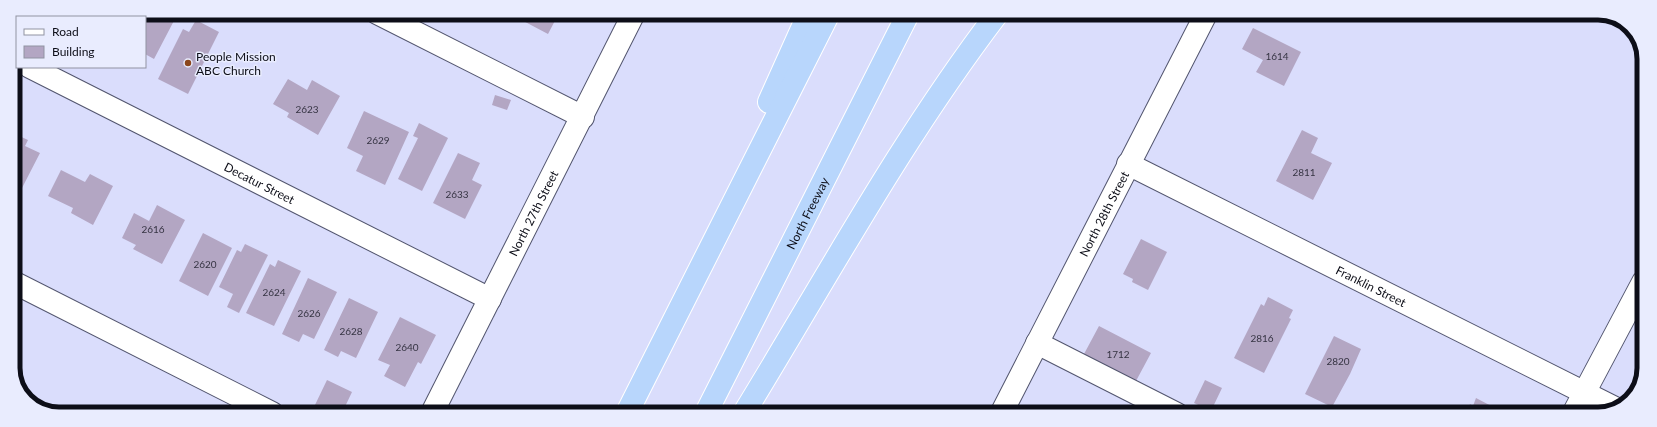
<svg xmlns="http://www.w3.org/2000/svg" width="1657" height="427" font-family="Lato,sans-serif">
  <rect width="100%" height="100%" fill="#daddfc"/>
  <path fill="#b3a6c3" d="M 67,13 L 106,13 L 104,17 L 67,17 Z
    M 121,13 L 178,13 L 154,59 L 145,54 L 145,17 L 119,17 Z
    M 513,13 L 559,13 L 548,34 L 512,15 Z
    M 196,20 L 219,32 L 188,94 L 158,79 L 183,29 L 189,32 Z
    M 1253,28 L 1301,52 L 1284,86 L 1256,72 L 1263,60 L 1242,49 Z
    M 288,79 L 307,90 L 312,80 L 340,96 L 318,135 L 287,117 L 289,113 L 273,104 Z
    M 495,95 L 511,100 L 507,110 L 492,105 Z
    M 364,111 L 409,132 L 385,185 L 356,171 L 363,156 L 347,148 Z
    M 419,123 L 448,138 L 422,191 L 398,179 L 418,138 L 413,136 Z
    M 1302,130 L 1318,138 L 1311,153 L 1332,163 L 1313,200 L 1276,181 Z
    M 15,134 L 28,140 L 25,146 L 40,153 L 22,188 L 13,184 L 13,137 Z
    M 458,153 L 480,163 L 472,180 L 482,185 L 465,219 L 433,203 Z
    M 61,170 L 85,182 L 90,174 L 113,186 L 93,225 L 71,213 L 73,208 L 48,196 Z
    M 157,205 L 185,220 L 162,264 L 133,249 L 136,245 L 122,238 L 134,213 L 149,221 Z
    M 203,233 L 232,248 L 208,296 L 179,281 Z
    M 1141,239 L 1167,252 L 1148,290 L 1132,282 L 1133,279 L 1123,274 Z
    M 245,244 L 268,255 L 239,313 L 227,307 L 233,294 L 219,287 L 237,250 L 241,252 Z
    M 278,260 L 301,271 L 274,326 L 246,313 L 270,264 L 275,267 Z
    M 308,278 L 337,292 L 314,339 L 303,334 L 299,342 L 282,334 Z
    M 1268,297 L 1293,310 L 1289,318 L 1291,319 L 1264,373 L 1234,358 L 1261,304 L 1264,306 Z
    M 349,298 L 378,312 L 356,358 L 341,351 L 338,357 L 324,350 Z
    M 400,317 L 436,335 L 421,364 L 418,362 L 405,387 L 384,376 L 390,365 L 378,360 Z
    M 1099,326 L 1151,353 L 1136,381 L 1084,354 Z
    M 1334,336 L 1361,349 L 1350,374 L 1332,407 L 1305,394 Z
    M 327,380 L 352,392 L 342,413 L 327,413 L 314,407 Z
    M 1205,380 L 1222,388 L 1211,411 L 1194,403 Z
    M 21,391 L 43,402 L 40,407 L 24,399 Z
    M 1476,398 L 1499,410 L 1497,414 L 1466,414 L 1470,404 L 1473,406 Z
    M 353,408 L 366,413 L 351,413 Z"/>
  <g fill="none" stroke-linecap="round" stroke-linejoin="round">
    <defs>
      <g id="minor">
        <path d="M 377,13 L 583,117"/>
        <path id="s1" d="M 30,67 L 490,299"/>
        <path id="s2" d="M 1128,164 L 1615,408"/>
        <path d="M 13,282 L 272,413"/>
        <path d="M 1037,343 L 1177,414"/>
        <path id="s3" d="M 432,413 L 634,13"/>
        <path id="s4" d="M 1001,414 L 1206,14"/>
        <path d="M 1573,414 L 1643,282"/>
      </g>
      <g id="highway">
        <path d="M 769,102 L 809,13"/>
        <path d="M 627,413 L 829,13"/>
        <path id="s5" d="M 706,413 L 908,14"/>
        <path d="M 744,413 C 826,279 901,140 997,14"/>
      </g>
    </defs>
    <use href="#minor" stroke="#52556e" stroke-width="24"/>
    <use href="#highway" stroke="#fff" stroke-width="24"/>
    <use href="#minor" stroke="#fff" stroke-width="22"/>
    <use href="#highway" stroke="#b8d6fc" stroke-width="22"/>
  </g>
  <circle fill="#8b461c" stroke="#e9ecfe" stroke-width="1.5" cx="188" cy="63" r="4"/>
  <g text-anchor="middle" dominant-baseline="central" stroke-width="3" stroke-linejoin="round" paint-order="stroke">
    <g font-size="10" fill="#363443">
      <text x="1277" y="56">1614</text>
      <text x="307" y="109">2623</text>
      <text x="378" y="140">2629</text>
      <text x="1304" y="172">2811</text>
      <text x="457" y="194">2633</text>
      <text x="153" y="229">2616</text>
      <text x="205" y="264">2620</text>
      <text x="274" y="292">2624</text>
      <text x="309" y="313">2626</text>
      <text x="351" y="331">2628</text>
      <text x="1262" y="338">2816</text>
      <text x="407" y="347">2640</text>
      <text x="1118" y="354">1712</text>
      <text x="1338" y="361">2820</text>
    </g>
    <g font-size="12" fill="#0d0e18" stroke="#e9ecfe" text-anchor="start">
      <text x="196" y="56">People Mission<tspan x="196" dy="14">ABC Church</tspan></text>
    </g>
    <g font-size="12" fill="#0d0e18" stroke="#e9ecfe">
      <text stroke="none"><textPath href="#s1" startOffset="257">Decatur Street</textPath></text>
      <text stroke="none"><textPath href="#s5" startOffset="224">North Freeway</textPath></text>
      <text stroke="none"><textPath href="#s4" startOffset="225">North 28th Street</textPath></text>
      <text stroke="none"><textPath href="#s3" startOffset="224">North 27th Street</textPath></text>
      <text stroke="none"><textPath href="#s2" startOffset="272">Franklin Street</textPath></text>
    </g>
  </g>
  <path d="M0 0H1657V427H0ZM59 20H1598A39 39 0 0 1 1637 59V368A39 39 0 0 1 1598 407H59A39 39 0 0 1 20 368V59A39 39 0 0 1 59 20Z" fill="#e9ecfe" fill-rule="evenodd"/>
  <path fill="none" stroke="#0d0e18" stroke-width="5" d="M59 20H1598A39 39 0 0 1 1637 59V368A39 39 0 0 1 1598 407H59A39 39 0 0 1 20 368V59A39 39 0 0 1 59 20Z"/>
  <rect x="16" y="16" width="130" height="52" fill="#e9ecfe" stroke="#9193a2"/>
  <rect x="24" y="29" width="20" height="6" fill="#ffffff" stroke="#9193a2"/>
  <text x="52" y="36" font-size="12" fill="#0d0e18">Road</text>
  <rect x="24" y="46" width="20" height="12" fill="#b3a6c3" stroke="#9193a2"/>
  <text x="52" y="56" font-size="12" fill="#0d0e18">Building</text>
</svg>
